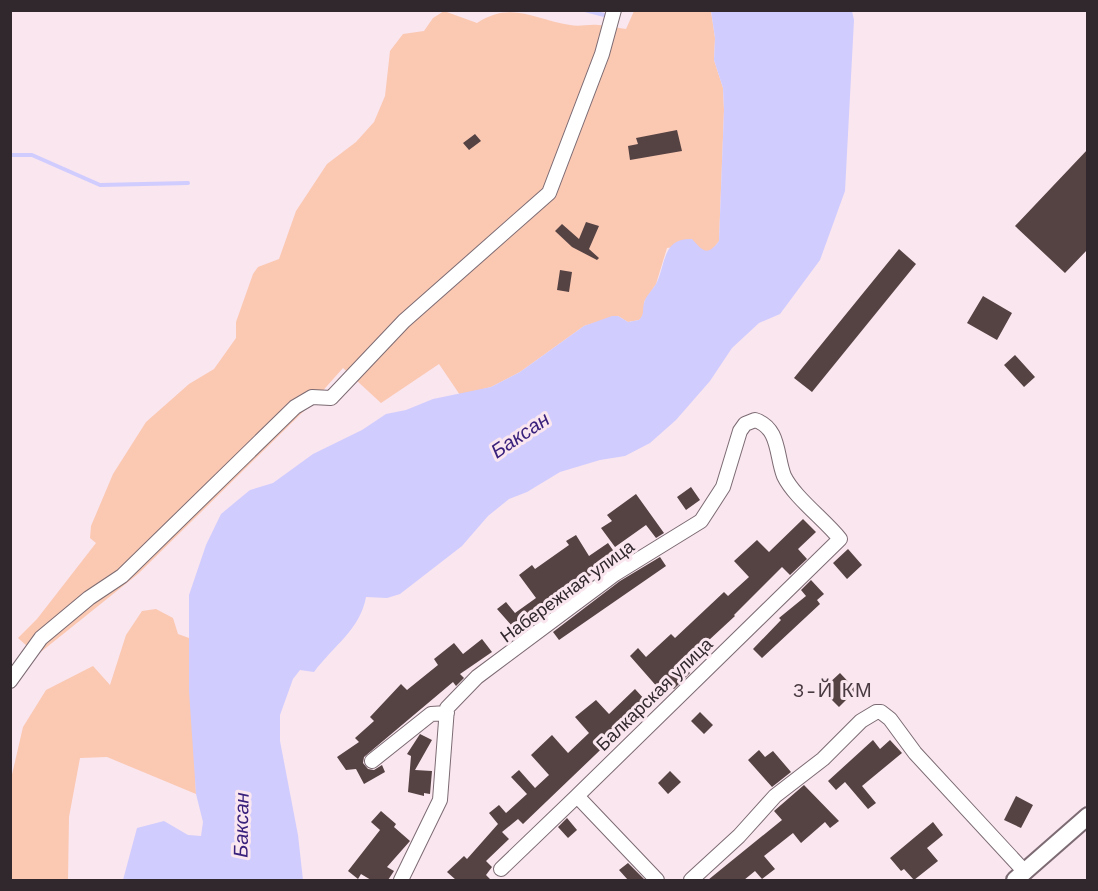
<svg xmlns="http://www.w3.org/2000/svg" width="1098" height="891" font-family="'Work Sans',sans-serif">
  <rect width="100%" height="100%" fill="#fae6ef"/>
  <path fill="#fbc8b2" d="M 444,11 L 477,23 C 511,0 536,20 570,25 C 580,27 588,24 598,25 C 607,25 617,28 626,29 L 634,11 L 711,11 L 715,38 L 714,60 L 723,88 L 724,110 L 719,241 C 713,249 710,254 700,251 L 696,244 L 667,248 L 656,284 L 644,302 L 644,315 L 639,320 L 628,322 L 618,316 L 584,326 L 520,372 L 491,387 L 460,395 L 439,364 L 381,403 L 343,368 L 311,404 L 138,574 L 37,655 L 18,638 L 37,619 L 96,543 L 90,538 L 91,526 L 113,474 L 146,422 L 189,384 L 214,369 L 236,338 L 236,322 L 253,274 L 258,267 L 279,259 L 296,211 L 327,164 L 356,142 L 374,122 L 385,96 L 390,51 L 403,34 L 424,31 L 433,18 Z
    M 156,609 L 173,618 L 178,634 L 189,638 L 196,794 L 107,757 L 80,758 L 69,817 L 68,880 L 11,880 L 11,779 L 23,727 L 46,690 L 93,666 L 110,685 L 126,635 L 142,611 Z"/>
  <path fill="#d0ccfe" d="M 711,11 L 852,11 L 854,20 L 845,191 L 820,260 L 780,314 L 759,323 L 732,348 L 710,381 L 676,420 L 650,443 L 625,456 L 600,460 L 560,472 L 527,492 L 509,499 L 488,516 L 462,546 L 400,594 L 387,598 L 366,597 C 360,630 334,645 314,672 L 300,670 L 293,679 L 280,715 L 280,741 L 298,835 L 303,880 L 123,880 L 137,828 L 164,821 L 188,835 L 201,836 L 203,822 L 196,794 L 189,691 L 189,595 L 206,545 L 221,514 L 250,490 L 273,483 L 313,454 L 362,430 L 386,414 L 406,410 L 433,399 L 491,387 L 520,372 L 584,326 L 612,316 L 618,316 L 628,322 L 639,320 C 645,314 642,310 644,303 C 646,295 654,289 657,282 C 666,262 663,238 692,239 C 703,251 707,257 719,241 L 724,110 L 723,88 L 714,60 L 715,38 Z"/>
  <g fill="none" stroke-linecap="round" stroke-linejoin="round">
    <path stroke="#d0ccfe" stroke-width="4" d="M 585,10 L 608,16
      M 10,155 L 32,155 L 100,185 L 188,183"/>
  </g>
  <path fill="#554243" d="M 677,130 L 682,151 L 630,160 L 628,146 L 638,144 L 636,138 Z
    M 475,134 L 481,141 L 469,150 L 463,143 Z
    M 1088,149 L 1088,249 L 1065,273 L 1015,226 Z
    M 586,222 L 599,226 L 589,249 L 599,258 L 597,260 L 572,247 L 555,231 L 562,224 L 579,239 Z
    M 899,249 L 916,264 L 812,392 L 794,378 Z
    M 560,270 L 572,272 L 569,292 L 557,290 Z
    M 983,296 L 1012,313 L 997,340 L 967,323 Z
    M 1015,355 L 1035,377 L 1024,387 L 1004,365 Z
    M 691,487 L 700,500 L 686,510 L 677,497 Z
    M 636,494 L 664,533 L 656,538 L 646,525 L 615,547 L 601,528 L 612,521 L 607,515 Z
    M 803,519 L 816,532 L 798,549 L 807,559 L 790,575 L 782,567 L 734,615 L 735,616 L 682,665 L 690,673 L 674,689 L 666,682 L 659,689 L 630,656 L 638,648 L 646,657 L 671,634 L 675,638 L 724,592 L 728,596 L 749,577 L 734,561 L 757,540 L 769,552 Z
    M 576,535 L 589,556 L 608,543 L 617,556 L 534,617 L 537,621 L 519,634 L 497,609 L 506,602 L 515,613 L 536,598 L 519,575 L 532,565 L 535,569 L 569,545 L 566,541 Z
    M 848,549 L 862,565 L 847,579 L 833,563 Z
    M 660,557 L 666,566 L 559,640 L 553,632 L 620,581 Z
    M 811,580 L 824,594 L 817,600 L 820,604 L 762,658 L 753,649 L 781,620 L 779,618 L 806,596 L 801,590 Z
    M 482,639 L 492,652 L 460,674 L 464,678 L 456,686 L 453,682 L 364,757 L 363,763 L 368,769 L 374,770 L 382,765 L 385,772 L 364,784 L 356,769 L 346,770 L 337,757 L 359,742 L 355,738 L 374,721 L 370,717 L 401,684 L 407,690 L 438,665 L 434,659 L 454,643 L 463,654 Z
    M 840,673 L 856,690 L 839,707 L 827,695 L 832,690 L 827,685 Z
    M 635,689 L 646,701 L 639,707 L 642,710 L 523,824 L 518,819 L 502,832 L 509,839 L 486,861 L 492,867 L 486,875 L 491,880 L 456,880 L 447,872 L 464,856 L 467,859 L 498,824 L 489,813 L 499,805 L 506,813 L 527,794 L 511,777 L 519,770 L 535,788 L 549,775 L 531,755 L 552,735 L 568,753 L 589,733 L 575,717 L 596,700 L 609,714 Z
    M 700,712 L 713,725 L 704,734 L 691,721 Z
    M 420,734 L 432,740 L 415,770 L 432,771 L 430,794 L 424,793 L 424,796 L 408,792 L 411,756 L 407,754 Z
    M 873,740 L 880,749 L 890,740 L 902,753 L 862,786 L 876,803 L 868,809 L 845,782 L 836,790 L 828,781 Z
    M 759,750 L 765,757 L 773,751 L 791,772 L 772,787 L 748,760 Z
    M 670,771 L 681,782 L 668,794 L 658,783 Z
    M 804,785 L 839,821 L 830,828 L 825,822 L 801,843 L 793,833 L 764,856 L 775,869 L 762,879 L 755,871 L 744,880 L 708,880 L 782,820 L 774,811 Z
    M 1016,796 L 1033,805 L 1021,828 L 1004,820 Z
    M 381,811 L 396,824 L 394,827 L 410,841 L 387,867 L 394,871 L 388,880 L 371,880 L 361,874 L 358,879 L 348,871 L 380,830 L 371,822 Z
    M 567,818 L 577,830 L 568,838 L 558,827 Z
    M 933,822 L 943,835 L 927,848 L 938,861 L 914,880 L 904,869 L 901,871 L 890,858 Z
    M 628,863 L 645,880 L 628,880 L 619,870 Z"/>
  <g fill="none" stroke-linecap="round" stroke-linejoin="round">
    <defs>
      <path id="minor" d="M 10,681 L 41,638 L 89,598 L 122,576 L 295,407 L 312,397 L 331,398 L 404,321 L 549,193 L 602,54 L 614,10
        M 372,761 L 431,714 L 447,713
        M 501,869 L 577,796
        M 401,880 L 440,800 L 447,708 L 477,677 L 615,574 L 701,521 L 723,487 L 740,431 L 745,424 L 755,420 C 780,428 776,456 784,476 C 794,497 825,520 840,539 L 577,796 L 657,880
        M 691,880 L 739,836 L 775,796 L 823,759 L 861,721 L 876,712 L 881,712 L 890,719 L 915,753 L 1025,872"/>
      <path id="major" d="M 1015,880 L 1088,816"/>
    </defs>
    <use href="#minor" stroke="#7c6b73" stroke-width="16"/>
    <use href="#major" stroke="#7c6b73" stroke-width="20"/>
    <use href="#minor" stroke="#fff" stroke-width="14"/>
    <use href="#major" stroke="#fff" stroke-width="16"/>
  </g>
  <g text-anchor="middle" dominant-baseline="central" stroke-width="6" stroke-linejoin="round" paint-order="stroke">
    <g font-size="18" fill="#30282c" stroke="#fae6ef">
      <text transform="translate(567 591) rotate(-36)">Набережная улица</text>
      <text transform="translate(654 694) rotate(-44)">Балкарская улица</text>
    </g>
    <g font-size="20" font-style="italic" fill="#3a217c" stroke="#fae6ef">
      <text transform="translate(520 435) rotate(-34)">Баксан</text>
      <text transform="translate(241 825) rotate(-89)">Баксан</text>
    </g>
    <g font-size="20" letter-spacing="1.5" fill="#493a42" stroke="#fae6ef">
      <text x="833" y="690">3-Й КМ</text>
    </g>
  </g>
  <rect width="1098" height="891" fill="none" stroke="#30282c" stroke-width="24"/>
</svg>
